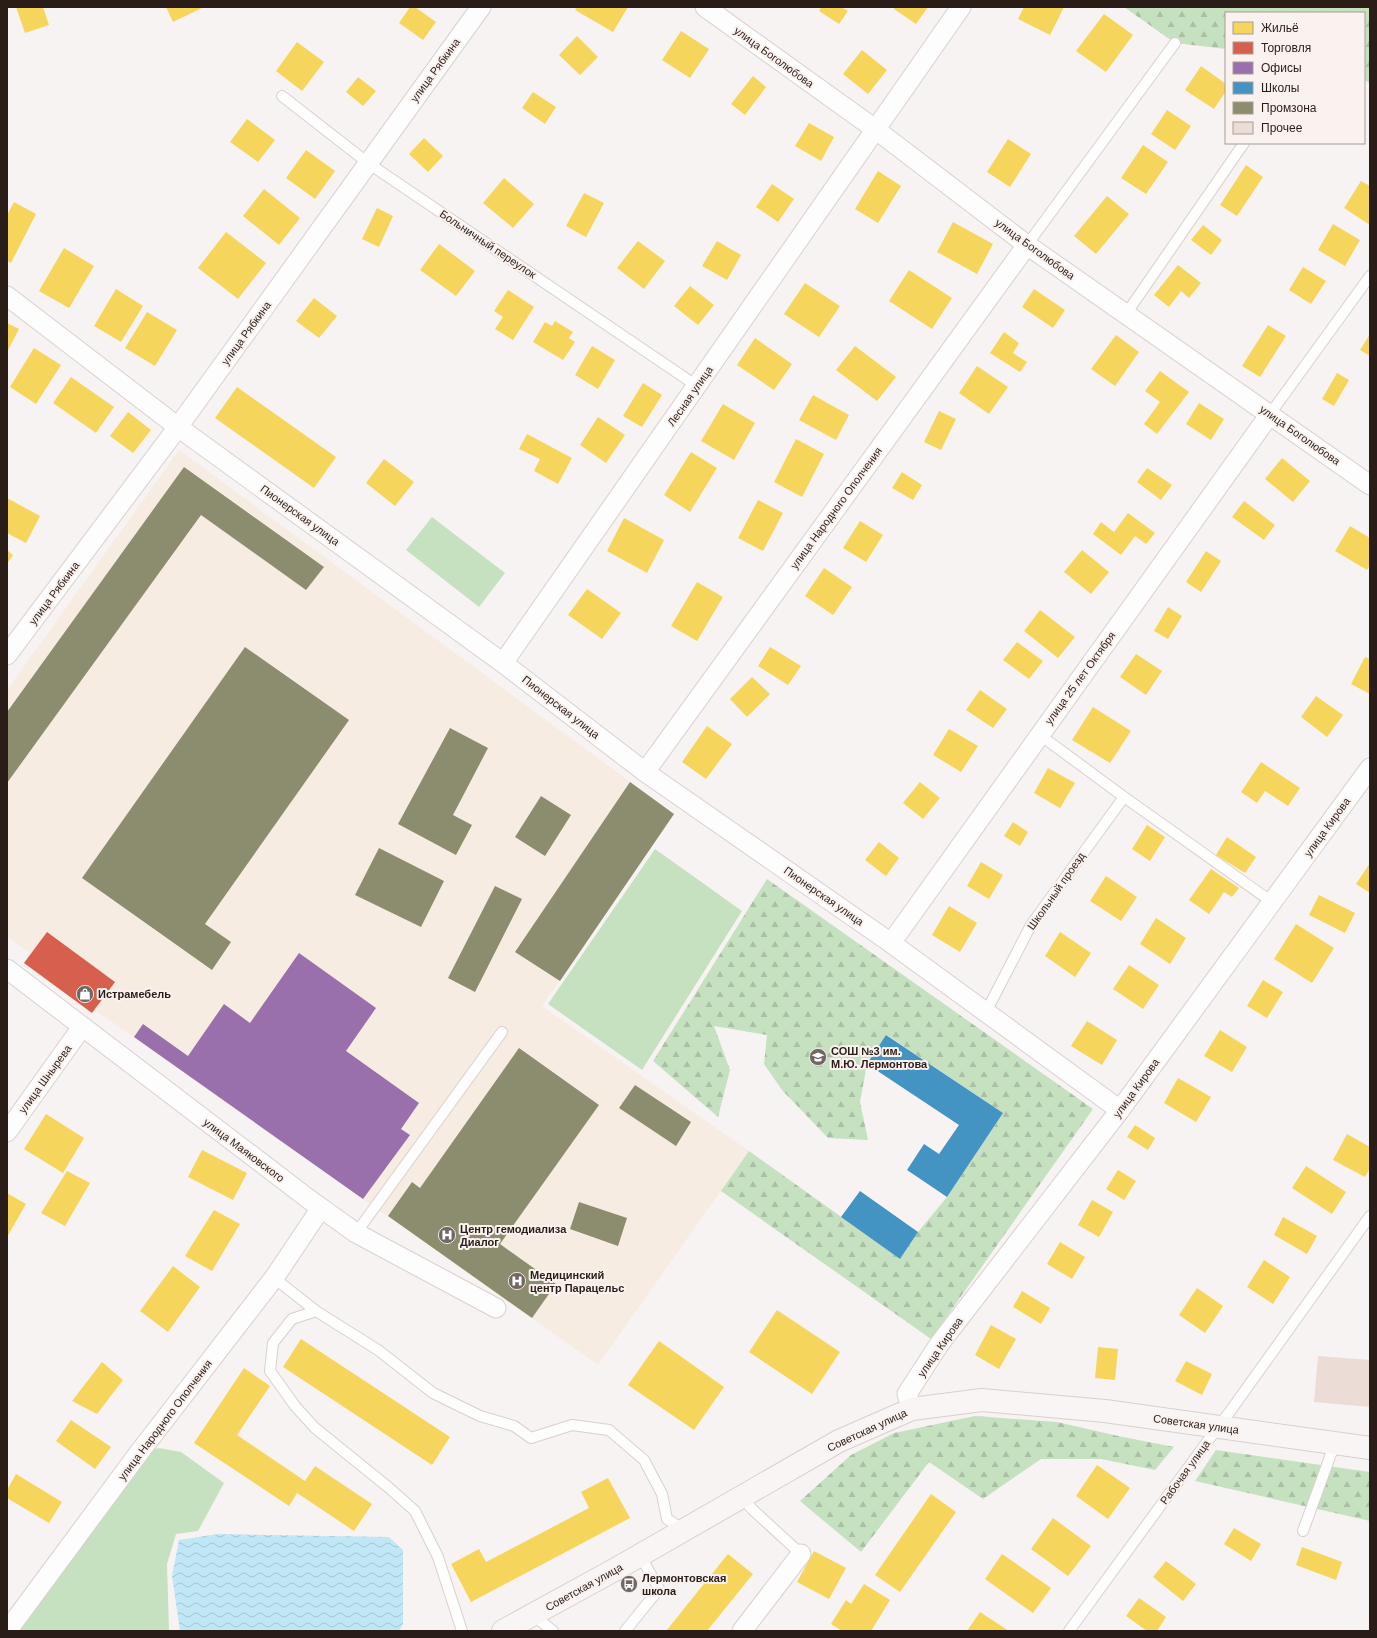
<svg xmlns="http://www.w3.org/2000/svg" width="1377" height="1638" font-family="Arial,sans-serif">
  <defs>
    <pattern id="forest-firs" width="22" height="20" patternUnits="userSpaceOnUse"><rect width="22" height="20" fill="#c6e1c0"/><path d="M5 1l3.5 6h-7zM16 11l3.5 6h-7z" fill="#aac0a4"/></pattern>
    <pattern id="water-waves" width="16" height="10" patternUnits="userSpaceOnUse"><rect width="16" height="10" fill="#c0e7f5"/><path d="M0 5q4-4 8 0t8 0" fill="none" stroke="#a5c6d1"/></pattern>
  </defs>
  <rect width="100%" height="100%" fill="#f7f3f2"/>
  <path fill="#f7ece2" d="M 179,450 L 674,814 L 542,1006 L 749,1151 L 598,1365 L 95,1010 L 92,1013 L 24,963 L 31,954 L 7,937 L 7,690 Z"/>
  <path fill="#c6e1c0" d="M 432,517 L 505,573 L 479,607 L 406,550 Z
    M 655,849 L 742,911 L 642,1070 L 548,1004 Z
    M 159,1448 L 181,1452 L 224,1483 L 198,1531 L 176,1534 L 167,1564 L 169,1631 L 13,1631 L 144,1451 Z"/>
  <path fill="url(#forest-firs)" d="M 1124,7 L 1370,7 L 1370,83 L 1364,80 L 1364,13 L 1226,13 L 1226,49 L 1175,43 Z
    M 767,879 L 1093,1109 L 931,1339 L 721,1191 L 749,1151 L 900,1259 L 918,1232 L 947,1197 L 1003,1113 L 887,1035 L 867,1064 L 860,1102 L 868,1140 L 828,1138 L 782,1090 L 764,1064 L 767,1035 L 714,1026 L 730,1070 L 718,1117 L 653,1061 Z
    M 975,1416 L 1057,1422 L 1118,1436 L 1174,1447 L 1155,1470 L 1101,1459 L 1041,1459 L 983,1499 L 929,1462 L 861,1552 L 800,1501 L 851,1455 L 894,1433 Z
    M 1216,1450 L 1370,1472 L 1370,1521 L 1195,1481 Z"/>
  <path fill="url(#water-waves)" d="M 218,1534 L 389,1537 L 403,1550 L 403,1624 L 399,1631 L 180,1631 L 172,1576 L 179,1540 Z"/>
  <path fill="#f6d55c" d="M 16,7 L 43,7 L 49,25 L 25,33 Z
    M 166,7 L 204,7 L 173,22 Z
    M 410,7 L 415,7 L 436,22 L 423,40 L 399,23 Z
    M 577,7 L 628,7 L 613,32 L 575,10 Z
    M 821,7 L 841,7 L 848,11 L 839,24 L 819,11 Z
    M 895,7 L 928,7 L 916,24 L 894,9 Z
    M 1024,7 L 1064,7 L 1050,35 L 1018,19 Z
    M 1104,14 L 1133,35 L 1106,72 L 1076,51 Z
    M 681,31 L 709,49 L 690,78 L 662,60 Z
    M 577,36 L 598,57 L 580,75 L 559,55 Z
    M 297,42 L 324,62 L 302,91 L 276,71 Z
    M 862,50 L 887,70 L 868,94 L 843,74 Z
    M 1201,66 L 1226,84 L 1226,91 L 1214,109 L 1185,90 Z
    M 753,76 L 766,87 L 745,115 L 731,104 Z
    M 358,77 L 376,91 L 363,106 L 346,92 Z
    M 533,92 L 556,107 L 545,124 L 522,108 Z
    M 1167,110 L 1191,126 L 1175,150 L 1151,134 Z
    M 247,119 L 275,140 L 258,162 L 230,142 Z
    M 809,123 L 834,137 L 821,161 L 795,146 Z
    M 424,138 L 443,156 L 428,172 L 409,154 Z
    M 1008,139 L 1031,154 L 1010,187 L 987,172 Z
    M 1143,145 L 1168,162 L 1146,194 L 1121,178 Z
    M 306,150 L 335,171 L 315,199 L 286,178 Z
    M 1246,165 L 1263,177 L 1237,216 L 1220,205 Z
    M 878,171 L 901,186 L 878,223 L 855,209 Z
    M 504,178 L 534,204 L 513,228 L 483,203 Z
    M 1361,181 L 1370,186 L 1370,225 L 1344,208 Z
    M 772,184 L 794,199 L 778,222 L 756,207 Z
    M 264,189 L 300,218 L 279,245 L 243,216 Z
    M 584,193 L 604,203 L 586,237 L 566,226 Z
    M 1107,196 L 1129,214 L 1096,254 L 1074,236 Z
    M 14,202 L 36,214 L 11,263 L 7,261 L 7,215 Z
    M 377,208 L 393,216 L 379,247 L 362,239 Z
    M 953,222 L 993,244 L 977,274 L 937,252 Z
    M 1333,224 L 1360,240 L 1345,266 L 1318,250 Z
    M 1203,225 L 1222,240 L 1211,255 L 1191,240 Z
    M 226,232 L 266,263 L 238,299 L 198,268 Z
    M 638,241 L 665,261 L 644,289 L 617,268 Z
    M 717,241 L 741,255 L 727,280 L 702,266 Z
    M 439,244 L 475,271 L 456,296 L 420,270 Z
    M 64,248 L 94,266 L 69,308 L 39,291 Z
    M 1178,265 L 1201,283 L 1189,298 L 1181,291 L 1169,307 L 1154,295 Z
    M 1303,267 L 1326,281 L 1311,304 L 1289,290 Z
    M 909,270 L 952,298 L 932,329 L 889,301 Z
    M 805,283 L 840,306 L 819,337 L 784,314 Z
    M 690,286 L 714,305 L 698,325 L 674,306 Z
    M 116,289 L 143,306 L 121,342 L 94,326 Z
    M 1034,289 L 1065,310 L 1053,328 L 1022,307 Z
    M 508,290 L 534,307 L 513,340 L 495,329 L 503,317 L 494,311 Z
    M 314,298 L 337,316 L 319,338 L 296,321 Z
    M 147,312 L 177,330 L 155,366 L 125,348 Z
    M 555,321 L 573,332 L 569,338 L 575,342 L 563,360 L 533,342 L 545,322 L 552,326 Z
    M 7,323 L 19,329 L 7,352 Z
    M 1268,325 L 1286,336 L 1260,377 L 1242,366 Z
    M 1004,332 L 1019,343 L 1013,353 L 1027,362 L 1020,372 L 990,353 Z
    M 1370,334 L 1370,356 L 1360,350 Z
    M 1116,335 L 1139,352 L 1115,386 L 1091,369 Z
    M 755,338 L 792,364 L 774,390 L 737,365 Z
    M 592,346 L 615,360 L 598,389 L 575,375 Z
    M 855,346 L 896,377 L 877,401 L 836,370 Z
    M 34,348 L 61,365 L 36,404 L 10,387 Z
    M 977,366 L 1008,387 L 989,414 L 959,393 Z
    M 1160,371 L 1189,392 L 1157,434 L 1144,424 L 1160,402 L 1145,391 Z
    M 1337,373 L 1349,380 L 1334,406 L 1322,399 Z
    M 71,377 L 114,407 L 96,433 L 53,403 Z
    M 643,383 L 662,395 L 642,427 L 623,416 Z
    M 237,387 L 336,457 L 314,488 L 215,418 Z
    M 813,395 L 849,415 L 836,440 L 799,420 Z
    M 1199,403 L 1224,419 L 1211,440 L 1186,424 Z
    M 723,404 L 755,423 L 734,460 L 701,441 Z
    M 939,411 L 956,419 L 941,450 L 924,442 Z
    M 128,412 L 151,430 L 133,453 L 110,436 Z
    M 598,417 L 625,435 L 606,463 L 580,445 Z
    M 527,434 L 572,458 L 558,484 L 534,471 L 540,459 L 519,449 Z
    M 796,439 L 824,454 L 802,497 L 774,482 Z
    M 691,452 L 717,468 L 690,512 L 664,495 Z
    M 1282,458 L 1310,481 L 1293,502 L 1265,479 Z
    M 384,459 L 414,482 L 395,506 L 366,483 Z
    M 1147,468 L 1172,485 L 1161,500 L 1137,482 Z
    M 902,472 L 922,485 L 913,500 L 892,488 Z
    M 7,498 L 40,516 L 26,543 L 7,533 Z
    M 758,500 L 783,513 L 763,551 L 738,538 Z
    M 1244,501 L 1275,525 L 1264,540 L 1232,517 Z
    M 1128,513 L 1155,533 L 1146,544 L 1135,536 L 1121,555 L 1093,534 L 1101,522 L 1114,532 Z
    M 624,518 L 664,540 L 647,573 L 607,551 Z
    M 860,521 L 883,535 L 866,562 L 843,548 Z
    M 1350,526 L 1370,538 L 1370,565 L 1367,570 L 1335,551 Z
    M 7,550 L 13,555 L 7,564 Z
    M 1082,550 L 1109,572 L 1091,594 L 1064,572 Z
    M 1206,551 L 1221,561 L 1201,592 L 1186,582 Z
    M 824,568 L 852,587 L 833,615 L 805,596 Z
    M 697,582 L 723,597 L 697,641 L 671,626 Z
    M 587,589 L 621,613 L 602,639 L 568,615 Z
    M 1168,607 L 1182,616 L 1168,639 L 1154,631 Z
    M 1040,610 L 1075,637 L 1058,658 L 1024,631 Z
    M 1017,642 L 1043,661 L 1029,679 L 1003,660 Z
    M 770,647 L 801,666 L 788,685 L 758,666 Z
    M 1136,654 L 1162,671 L 1146,695 L 1120,677 Z
    M 1365,657 L 1370,659 L 1370,694 L 1351,684 Z
    M 752,677 L 770,694 L 747,717 L 730,699 Z
    M 980,690 L 1007,709 L 993,728 L 966,710 Z
    M 1316,696 L 1343,715 L 1327,737 L 1301,717 Z
    M 1093,707 L 1131,731 L 1110,763 L 1072,740 Z
    M 707,726 L 732,744 L 706,779 L 682,762 Z
    M 949,729 L 978,746 L 961,772 L 933,755 Z
    M 1261,762 L 1300,788 L 1288,806 L 1265,791 L 1257,803 L 1241,792 Z
    M 1048,768 L 1075,783 L 1060,808 L 1034,793 Z
    M 920,782 L 940,798 L 923,819 L 903,803 Z
    M 1013,822 L 1028,832 L 1020,846 L 1004,836 Z
    M 1147,825 L 1165,837 L 1150,861 L 1132,849 Z
    M 1227,837 L 1256,857 L 1245,873 L 1216,855 Z
    M 879,842 L 899,858 L 886,876 L 865,860 Z
    M 981,862 L 1003,875 L 989,899 L 967,886 Z
    M 1370,863 L 1370,893 L 1356,884 Z
    M 1211,869 L 1239,888 L 1232,897 L 1224,892 L 1209,914 L 1189,900 Z
    M 1106,876 L 1137,897 L 1121,921 L 1090,901 Z
    M 1319,895 L 1355,913 L 1345,933 L 1309,915 Z
    M 949,906 L 977,923 L 960,952 L 932,935 Z
    M 1156,918 L 1186,938 L 1170,964 L 1140,944 Z
    M 1296,924 L 1334,948 L 1312,983 L 1274,959 Z
    M 1060,932 L 1091,953 L 1075,977 L 1045,956 Z
    M 1129,965 L 1159,985 L 1143,1009 L 1113,989 Z
    M 1263,980 L 1283,992 L 1267,1018 L 1247,1006 Z
    M 1087,1021 L 1117,1040 L 1102,1065 L 1071,1046 Z
    M 1220,1030 L 1247,1047 L 1232,1072 L 1204,1056 Z
    M 1178,1078 L 1211,1097 L 1196,1122 L 1164,1103 Z
    M 46,1114 L 84,1138 L 63,1173 L 24,1149 Z
    M 1135,1125 L 1155,1138 L 1148,1150 L 1127,1137 Z
    M 1347,1134 L 1370,1147 L 1370,1168 L 1365,1177 L 1333,1160 Z
    M 202,1150 L 247,1173 L 233,1200 L 188,1177 Z
    M 1306,1166 L 1346,1192 L 1332,1214 L 1292,1188 Z
    M 1118,1170 L 1136,1181 L 1124,1200 L 1106,1189 Z
    M 67,1171 L 90,1183 L 65,1226 L 41,1213 Z
    M 7,1193 L 26,1204 L 7,1237 Z
    M 1092,1200 L 1113,1212 L 1099,1237 L 1078,1225 Z
    M 214,1210 L 240,1224 L 212,1271 L 185,1256 Z
    M 1283,1217 L 1317,1236 L 1307,1254 L 1274,1235 Z
    M 1060,1242 L 1085,1257 L 1072,1279 L 1047,1264 Z
    M 1264,1260 L 1290,1277 L 1273,1304 L 1247,1287 Z
    M 173,1266 L 200,1287 L 168,1332 L 140,1311 Z
    M 1197,1288 L 1223,1306 L 1205,1333 L 1179,1315 Z
    M 1022,1291 L 1050,1308 L 1041,1324 L 1013,1307 Z
    M 777,1310 L 840,1352 L 812,1394 L 749,1352 Z
    M 991,1325 L 1016,1339 L 999,1369 L 975,1355 Z
    M 301,1339 L 450,1437 L 432,1465 L 283,1367 Z
    M 659,1341 L 724,1387 L 694,1430 L 628,1385 Z
    M 1098,1347 L 1118,1349 L 1115,1380 L 1095,1378 Z
    M 1186,1361 L 1212,1374 L 1202,1395 L 1175,1381 Z
    M 102,1362 L 123,1380 L 97,1414 L 72,1401 Z
    M 244,1368 L 270,1386 L 237,1435 L 305,1481 L 315,1466 L 372,1504 L 354,1531 L 297,1493 L 289,1506 L 194,1443 Z
    M 71,1420 L 111,1447 L 95,1469 L 56,1441 Z
    M 1097,1465 L 1130,1488 L 1108,1519 L 1076,1496 Z
    M 16,1474 L 62,1502 L 49,1523 L 7,1498 L 7,1490 Z
    M 608,1478 L 630,1518 L 471,1602 L 451,1564 L 479,1549 L 486,1562 L 589,1508 L 581,1492 Z
    M 931,1494 L 956,1512 L 900,1592 L 875,1575 Z
    M 1053,1518 L 1091,1546 L 1068,1576 L 1031,1549 Z
    M 1234,1528 L 1261,1544 L 1251,1561 L 1224,1544 Z
    M 1302,1547 L 1342,1562 L 1336,1580 L 1296,1565 Z
    M 814,1551 L 846,1568 L 829,1599 L 797,1582 Z
    M 728,1554 L 753,1574 L 707,1631 L 666,1631 Z
    M 1002,1554 L 1051,1588 L 1033,1613 L 985,1579 Z
    M 1166,1561 L 1196,1584 L 1183,1601 L 1153,1577 Z
    M 864,1584 L 890,1600 L 871,1631 L 842,1631 L 831,1624 L 846,1600 L 851,1604 Z
    M 1139,1598 L 1166,1617 L 1157,1631 L 1147,1631 L 1126,1616 Z
    M 980,1612 L 1009,1631 L 967,1631 Z"/>
  <path fill="#d6604d" d="M 47,932 L 115,982 L 92,1013 L 24,963 Z"/>
  <path fill="#9970ab" d="M 299,953 L 376,1008 L 346,1051 L 419,1103 L 401,1129 L 410,1135 L 363,1199 L 134,1037 L 143,1024 L 188,1056 L 224,1004 L 250,1023 Z"/>
  <path fill="#4393c3" d="M 886,1035 L 1003,1113 L 947,1197 L 907,1170 L 924,1144 L 939,1154 L 959,1125 L 867,1064 Z
    M 860,1191 L 918,1232 L 900,1259 L 841,1217 Z"/>
  <path fill="#8c8c6e" d="M 184,467 L 324,567 L 306,590 L 201,515 L 7,783 L 7,712 Z
    M 245,647 L 349,720 L 205,924 L 231,942 L 212,970 L 82,878 Z
    M 450,728 L 488,748 L 453,815 L 472,825 L 456,855 L 398,824 Z
    M 630,782 L 674,814 L 560,981 L 515,952 Z
    M 541,796 L 571,815 L 545,856 L 515,837 Z
    M 379,848 L 444,881 L 421,927 L 355,895 Z
    M 495,886 L 522,899 L 475,992 L 448,978 Z
    M 519,1048 L 599,1105 L 500,1244 L 556,1284 L 532,1318 L 388,1216 L 412,1182 L 420,1188 Z
    M 635,1085 L 691,1122 L 676,1146 L 619,1108 Z
    M 579,1202 L 627,1218 L 618,1246 L 570,1229 Z"/>
  <path fill="#ebdcd6" d="M 1318,1356 L 1370,1360 L 1370,1407 L 1314,1402 Z"/>
  <g fill="none" stroke-linecap="round" stroke-linejoin="round">
    <defs>
      <path id="service" d="M 282,96 L 368,163 L 697,386
        M 1027,245 L 1175,43
        M 1126,314 L 1244,143
        M 1270,414 L 1370,276
        M 1040,735 L 1124,797 L 1272,902
        M 986,1012 L 1031,925 L 1124,797
        M 356,1233 L 502,1032
        M 274,1278 L 316,1311 L 378,1350 L 433,1393 L 480,1416 L 514,1426 L 531,1438 L 572,1425 L 609,1430 L 644,1460 L 662,1494 L 667,1519 L 684,1530
        M 316,1311 L 292,1319 L 273,1343 L 270,1371 L 295,1406 L 315,1428 L 388,1487 L 415,1511 L 438,1557 L 462,1631
        M 741,1497 L 753,1510 L 801,1554
        M 1303,1531 L 1335,1443
        M 533,1615 L 553,1631
        M 625,1631 L 659,1589 L 640,1555
        M 1069,1631 L 1207,1442 L 1231,1410 L 1370,1216"/>
      <path id="minor" d="M 705,7 L 875,129 L 1027,245 L 1370,485
        M 7,296 L 178,427 L 503,663 L 645,772 L 891,943 L 1120,1110
        M 7,655 L 178,427 L 481,7
        M 503,663 L 961,7
        M 645,772 L 1027,245
        M 891,943 L 1270,414
        M 7,969 L 310,1200 L 356,1233 L 496,1308
        M 7,1132 L 82,1027
        M 912,1409 L 907,1394 L 940,1343 L 1120,1110 L 1370,768
        M 7,1631 L 138,1454 L 274,1278 L 321,1208
        M 742,1631 L 801,1554"/>
      <path id="secondary" d="M 503,1631 L 616,1569 L 839,1441 L 912,1409 L 982,1400 L 1105,1411 L 1370,1448"/>
    </defs>
    <use href="#service" stroke="#d9d0cc" stroke-width="12"/>
    <use href="#minor" stroke="#d9d0cc" stroke-width="21"/>
    <use href="#secondary" stroke="#d9d0cc" stroke-width="24"/>
    <use href="#service" stroke="#fefdfd" stroke-width="10"/>
    <use href="#minor" stroke="#fefdfd" stroke-width="19"/>
    <use href="#secondary" stroke="#f9f5f5" stroke-width="22"/>
  </g>
  <defs>
    <symbol id="shop-disc" viewBox="-11 -11 22 22"><circle r="9.5" fill="#726763" stroke="#faf2ef"/><path d="M-5-2.5h2.3a2.7 3.5 0 0 1 5.4 0H5L5.5 6h-11ZM-1.5-2.5h3a1.5 2.3 0 0 0-3 0Z" fill="#fff"/></symbol>
    <symbol id="school-disc" viewBox="-11 -11 22 22"><circle r="9.5" fill="#726763" stroke="#faf2ef"/><path d="M0-5L7-2L0 1L-7-2ZM-4 1L0 2.5L4 1V4Q0 6-4 4Z" fill="#fff"/></symbol>
    <symbol id="hospital-disc" viewBox="-11 -11 22 22"><circle r="9.5" fill="#726763" stroke="#faf2ef"/><path d="M-5-5h3v3.5h4V-5h3V5h-3V1.5h-4V5h-3Z" fill="#fff"/></symbol>
    <symbol id="bus-disc" viewBox="-11 -11 22 22"><circle r="9.5" fill="#726763" stroke="#faf2ef"/><path d="M-5-6H5V4H4V6H2V4H-2V6H-4V4H-5ZM-3.5-4V0h7V-4ZM-3.5 1.2v1.5H-2V1.2ZM2 1.2v1.5H3.5V1.2Z" fill="#fff"/></symbol>
  </defs>
  <g fill-rule="evenodd">
    <use href="#shop-disc" x="75" y="984" width="20" height="20"/>
    <use href="#school-disc" x="808" y="1047" width="20" height="20"/>
    <use href="#hospital-disc" x="437" y="1225" width="20" height="20"/>
    <use href="#hospital-disc" x="507" y="1271" width="20" height="20"/>
    <use href="#bus-disc" x="619" y="1574" width="20" height="20"/>
  </g>
  <g text-anchor="middle" dominant-baseline="central" stroke-width="4" stroke-linejoin="round" paint-order="stroke">
    <g font-size="11" fill="#2a1c16" stroke="#faf2ef">
      <text transform="translate(774 57) rotate(36)">улица Боголюбова</text>
      <text transform="translate(435 70) rotate(-54)">улица Рябкина</text>
      <text transform="translate(488 244) rotate(34)">Больничный переулок</text>
      <text transform="translate(1035 249) rotate(36)">улица Боголюбова</text>
      <text transform="translate(246 333) rotate(-54)">улица Рябкина</text>
      <text transform="translate(690 396) rotate(-55)">Лесная улица</text>
      <text transform="translate(1300 435) rotate(35)">улица Боголюбова</text>
      <text transform="translate(836 508) rotate(-54)">улица Народного Ополчения</text>
      <text transform="translate(300 515) rotate(36)">Пионерская улица</text>
      <text transform="translate(54 593) rotate(-53)">улица Рябкина</text>
      <text transform="translate(1080 678) rotate(-54)">улица 25 лет Октября</text>
      <text transform="translate(561 707) rotate(38)">Пионерская улица</text>
      <text transform="translate(1327 827) rotate(-54)">улица Кирова</text>
      <text transform="translate(1056 891) rotate(-55)">Школьный проезд</text>
      <text transform="translate(824 896) rotate(35)">Пионерская улица</text>
      <text transform="translate(45 1079) rotate(-54)">улица Шнырева</text>
      <text transform="translate(1136 1088) rotate(-54)">улица Кирова</text>
      <text transform="translate(244 1150) rotate(37)">улица Маяковского</text>
      <text transform="translate(940 1347) rotate(-55)">улица Кирова</text>
      <text transform="translate(165 1420) rotate(-53)">улица Народного Ополчения</text>
      <text transform="translate(1196 1424) rotate(8)">Советская улица</text>
      <text transform="translate(867 1430) rotate(-25)">Советская улица</text>
      <text transform="translate(1185 1472) rotate(-54)">Рабочая улица</text>
      <text transform="translate(584 1587) rotate(-29)">Советская улица</text>
    </g>
    <g font-size="11" font-weight="bold" fill="#2a1c16" stroke="#faf2ef" text-anchor="start">
      <text x="98" y="994">Истрамебель</text>
      <text x="831" y="1051">СОШ №3 им.<tspan x="831" dy="13">М.Ю. Лермонтова</tspan></text>
      <text x="460" y="1229">Центр гемодиализа<tspan x="460" dy="13">Диалог</tspan></text>
      <text x="530" y="1275">Медицинский<tspan x="530" dy="13">центр Парацельс</tspan></text>
      <text x="642" y="1578">Лермонтовская<tspan x="642" dy="13">школа</tspan></text>
    </g>
  </g>
  <rect width="1377" height="1638" fill="none" stroke="#2a1c16" stroke-width="16"/>
  <rect x="1225" y="12" width="140" height="132" fill="#faf2ef" stroke="#a79c98"/>
  <rect x="1233" y="22" width="20" height="12" fill="#f6d55c" stroke="#a79c98"/>
  <text x="1261" y="32" font-size="12" fill="#2a1c16">Жильё</text>
  <rect x="1233" y="42" width="20" height="12" fill="#d6604d" stroke="#a79c98"/>
  <text x="1261" y="52" font-size="12" fill="#2a1c16">Торговля</text>
  <rect x="1233" y="62" width="20" height="12" fill="#9970ab" stroke="#a79c98"/>
  <text x="1261" y="72" font-size="12" fill="#2a1c16">Офисы</text>
  <rect x="1233" y="82" width="20" height="12" fill="#4393c3" stroke="#a79c98"/>
  <text x="1261" y="92" font-size="12" fill="#2a1c16">Школы</text>
  <rect x="1233" y="102" width="20" height="12" fill="#8c8c6e" stroke="#a79c98"/>
  <text x="1261" y="112" font-size="12" fill="#2a1c16">Промзона</text>
  <rect x="1233" y="122" width="20" height="12" fill="#ebdcd6" stroke="#a79c98"/>
  <text x="1261" y="132" font-size="12" fill="#2a1c16">Прочее</text>
</svg>
